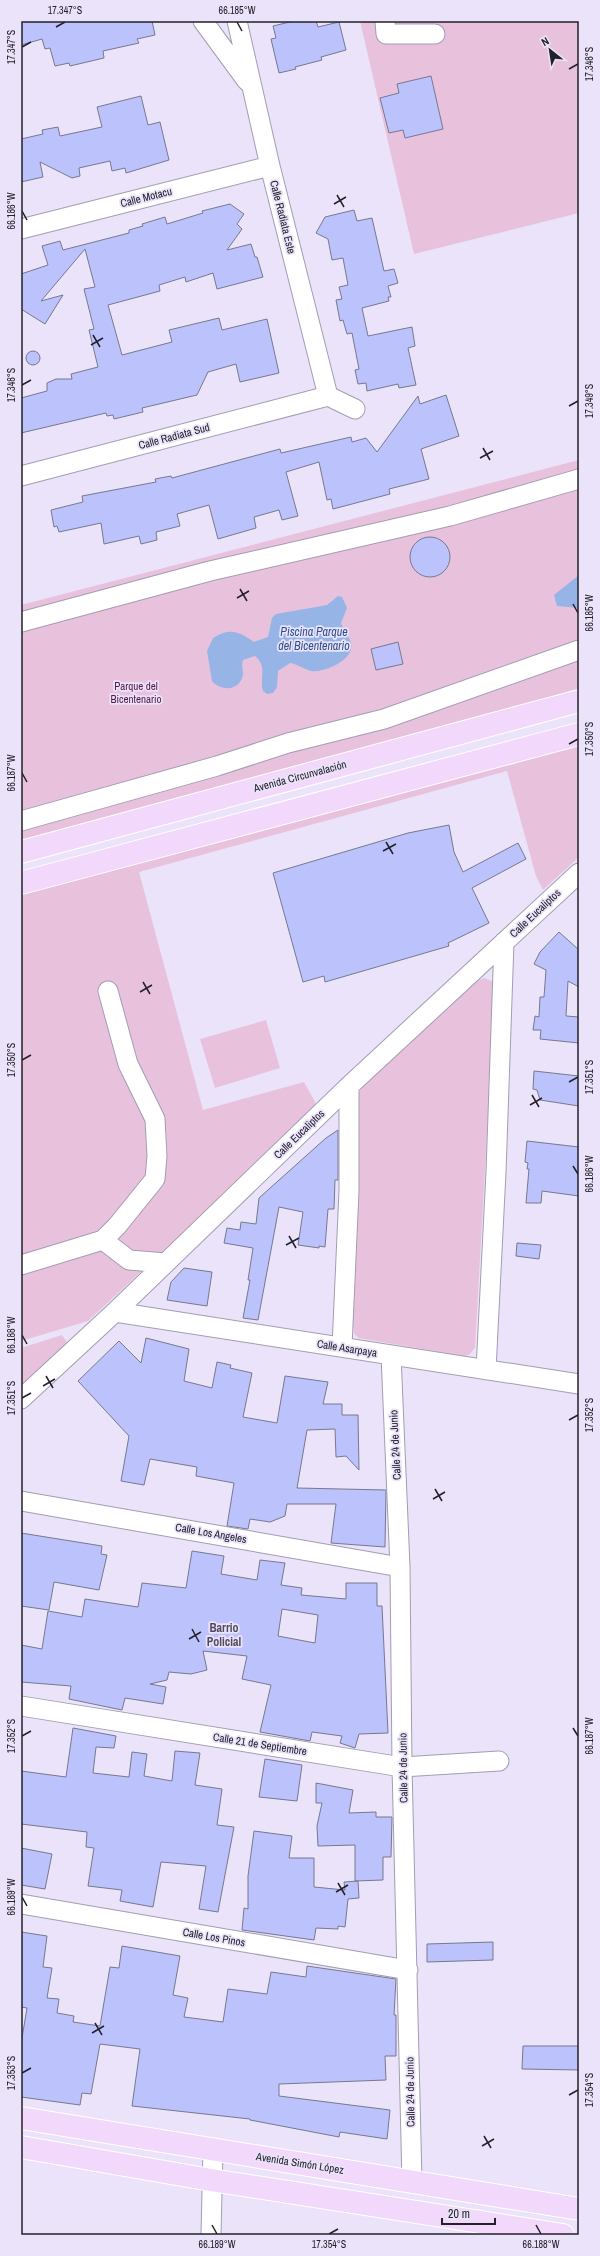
<svg xmlns="http://www.w3.org/2000/svg" width="600" height="2256" font-family="'Archivo Narrow',sans-serif">
  <rect width="100%" height="100%" fill="#eae3fa"/>
  <path fill="#e8c2dd" d="M 360,21 L 579,21 L 579,213 L 414,254 Z
    M 579,460 L 579,693 L 21,840 L 21,605 Z
    M 579,744 L 579,857 L 543,890 L 536,876 L 507,771 L 139,872 L 203,1110 L 304,1082 L 318,1107 L 88,1321 L 21,1341 L 21,894 Z
    M 484,978 L 492,981 L 495,991 L 475,1348 L 469,1355 L 463,1356 L 358,1338 L 354,1333 L 353,1324 L 358,1094 L 364,1085 L 477,981 Z
    M 266,1020 L 280,1068 L 215,1088 L 200,1039 Z
    M 62,1335 L 69,1345 L 21,1390 L 21,1348 Z"/>
  <path fill="#96b4e6" d="M 579,575 L 579,608 L 557,606 L 554,595 Z
    M 338,596 L 342,597 L 347,608 L 341,623 C 343,630 349,636 351,643 C 355,660 324,673 311,671 C 303,669 298,664 290,663 L 278,671 L 277,687 L 273,693 L 267,694 L 263,691 C 259,678 268,667 255,656 L 243,660 C 241,666 243,668 243,673 C 242,691 221,692 212,681 L 207,651 L 213,638 C 231,627 239,632 254,642 L 268,637 L 272,618 L 276,614 L 327,605 Z"/>
  <path fill="#bcc2fb" stroke="#76798e" fill-rule="evenodd" d="M 21,21 L 152,21 L 155,35 L 137,39 L 139,43 L 103,51 L 104,58 L 70,66 L 69,63 L 55,66 L 50,48 L 45,49 L 42,39 L 21,45 Z
    M 294,21 L 316,21 L 318,27 L 339,22 L 346,50 L 321,57 L 322,60 L 295,67 L 296,69 L 279,73 L 271,39 L 276,38 L 273,26 Z
    M 431,76 L 443,129 L 405,138 L 403,130 L 389,133 L 380,98 L 399,93 L 397,84 Z
    M 141,96 L 148,125 L 160,122 L 169,160 L 126,173 L 125,168 L 112,171 L 110,161 L 79,168 L 80,176 L 72,178 L 40,162 L 43,177 L 21,182 L 21,139 L 43,134 L 42,130 L 58,127 L 60,136 L 102,127 L 97,107 Z
    M 230,204 L 244,214 L 237,224 L 242,229 L 227,250 L 251,244 L 255,257 L 257,257 L 263,277 L 217,289 L 213,273 L 186,282 L 185,277 L 159,285 L 160,291 L 108,305 L 122,355 L 172,342 L 169,330 L 219,318 L 222,330 L 267,319 L 279,373 L 240,382 L 236,364 L 208,372 L 197,395 L 142,408 L 143,412 L 114,419 L 113,415 L 107,416 L 106,413 L 21,433 L 21,398 L 47,391 L 47,383 L 56,379 L 72,379 L 71,374 L 98,367 L 89,330 L 94,329 L 84,289 L 95,287 L 85,249 L 41,301 L 63,295 L 45,324 L 21,309 L 21,274 L 48,265 L 42,246 L 60,241 L 63,250 L 129,233 L 129,230 L 143,226 L 142,224 L 165,217 L 167,224 L 203,213 L 202,211 Z
    M 354,210 L 357,221 L 372,218 L 384,271 L 394,269 L 398,283 L 388,286 L 391,297 L 388,297 L 389,301 L 362,308 L 368,336 L 412,327 L 415,346 L 408,348 L 416,385 L 399,388 L 398,384 L 367,391 L 366,383 L 358,384 L 355,370 L 359,369 L 352,333 L 347,334 L 343,320 L 340,321 L 336,300 L 342,299 L 339,287 L 348,285 L 343,258 L 332,260 L 328,239 L 316,233 L 325,217 Z
    M26 358a7 7 0 1 1 14 0a7 7 0 1 1-14 0Z
    M 446,395 L 459,436 L 421,449 L 429,479 L 389,489 L 390,494 L 333,509 L 331,499 L 327,500 L 319,462 L 286,472 L 298,516 L 282,520 L 279,510 L 254,517 L 256,528 L 218,539 L 209,505 L 177,514 L 180,526 L 156,532 L 157,540 L 141,544 L 139,536 L 104,544 L 101,523 L 59,532 L 57,526 L 54,527 L 51,510 L 83,502 L 82,496 L 156,482 L 155,479 L 171,476 L 172,478 L 280,449 L 281,453 L 351,437 L 352,442 L 366,438 L 377,452 L 418,396 L 420,404 Z
    M410 557a20 20 0 1 1 40 0a20 20 0 1 1-40 0Z
    M 398,642 L 403,664 L 376,670 L 371,649 Z
    M 449,825 L 454,852 L 463,872 L 518,843 L 526,859 L 472,888 L 489,923 L 448,943 L 449,946 L 325,982 L 324,976 L 303,982 L 273,873 L 408,833 Z
    M 559,932 L 579,950 L 579,987 L 568,981 L 566,1016 L 579,1017 L 579,1043 L 540,1039 L 541,1030 L 533,1030 L 535,1016 L 539,1017 L 540,997 L 544,997 L 546,970 L 534,964 L 540,952 Z
    M 534,1071 L 579,1076 L 579,1106 L 540,1100 L 537,1090 L 533,1089 Z
    M 338,1130 L 338,1180 L 335,1180 L 334,1209 L 328,1209 L 325,1247 L 319,1246 L 319,1248 L 298,1245 L 303,1212 L 279,1207 L 258,1320 L 243,1318 L 250,1280 L 248,1280 L 253,1248 L 224,1243 L 227,1228 L 240,1230 L 241,1222 L 256,1224 L 259,1198 L 326,1138 Z
    M 527,1141 L 579,1147 L 579,1196 L 542,1191 L 541,1203 L 526,1203 L 529,1169 L 527,1169 L 528,1163 L 525,1162 Z
    M 517,1243 L 541,1245 L 539,1259 L 516,1256 Z
    M 184,1268 L 212,1272 L 207,1306 L 167,1300 L 171,1282 Z
    M 146,1338 L 189,1349 L 184,1381 L 212,1388 L 217,1362 L 231,1365 L 230,1368 L 252,1373 L 243,1417 L 277,1423 L 285,1376 L 328,1382 L 323,1404 L 342,1404 L 342,1415 L 358,1415 L 359,1470 L 346,1456 L 336,1457 L 335,1429 L 307,1430 L 297,1488 L 386,1490 L 385,1547 L 331,1543 L 336,1504 L 287,1504 L 285,1516 L 270,1522 L 250,1519 L 248,1529 L 227,1526 L 234,1483 L 196,1476 L 197,1467 L 150,1459 L 144,1485 L 121,1481 L 129,1436 L 78,1381 L 119,1341 L 141,1363 Z
    M 21,1533 L 102,1546 L 101,1554 L 107,1555 L 99,1590 L 54,1582 L 49,1610 L 21,1606 Z
    M 192,1551 L 224,1556 L 221,1574 L 257,1580 L 260,1560 L 285,1563 L 281,1585 L 302,1588 L 301,1595 L 346,1599 L 346,1583 L 377,1583 L 377,1606 L 382,1606 L 388,1733 L 359,1734 L 355,1748 L 340,1743 L 342,1736 L 312,1732 L 310,1741 L 260,1732 L 271,1685 L 242,1679 L 247,1656 L 203,1651 L 207,1670 L 191,1674 L 169,1672 L 167,1680 L 150,1684 L 166,1687 L 163,1704 L 125,1698 L 122,1710 L 69,1699 L 71,1686 L 21,1682 L 21,1645 L 42,1649 L 48,1611 L 82,1617 L 85,1599 L 138,1607 L 142,1583 L 186,1588 ZM 282,1609 L 318,1615 L 315,1643 L 278,1636 Z
    M 73,1728 L 116,1736 L 114,1748 L 96,1747 L 93,1773 L 129,1777 L 132,1752 L 147,1754 L 144,1776 L 172,1781 L 175,1751 L 200,1753 L 195,1785 L 222,1789 L 217,1825 L 234,1827 L 218,1912 L 199,1909 L 206,1866 L 161,1862 L 153,1907 L 120,1901 L 122,1890 L 88,1886 L 94,1848 L 86,1847 L 87,1832 L 21,1824 L 21,1771 L 66,1777 Z
    M 265,1759 L 302,1765 L 297,1801 L 259,1797 Z
    M 316,1783 L 353,1790 L 349,1813 L 376,1812 L 376,1817 L 392,1817 L 391,1857 L 383,1857 L 383,1880 L 355,1881 L 355,1845 L 318,1846 L 317,1826 L 322,1803 L 316,1803 Z
    M 254,1831 L 292,1836 L 289,1858 L 314,1858 L 314,1887 L 345,1890 L 344,1882 L 358,1881 L 359,1898 L 348,1899 L 345,1927 L 338,1926 L 338,1929 L 316,1928 L 314,1940 L 242,1930 L 244,1908 L 248,1909 L 248,1876 Z
    M 21,1848 L 52,1854 L 45,1889 L 21,1885 Z
    M 21,1932 L 47,1936 L 43,1967 L 52,1968 L 47,1998 L 59,1999 L 57,2013 L 74,2016 L 73,2022 L 100,2026 L 110,1967 L 119,1968 L 122,1946 L 180,1956 L 173,1995 L 188,1998 L 184,2017 L 223,2022 L 228,1989 L 267,1994 L 271,1972 L 306,1977 L 307,1966 L 396,1979 L 394,2015 L 396,2015 L 396,2056 L 385,2056 L 386,2080 L 279,2084 L 279,2096 L 390,2110 L 387,2139 L 340,2132 L 339,2137 L 250,2120 L 250,2119 L 132,2106 L 140,2049 L 100,2044 L 91,2094 L 82,2093 L 80,2105 L 21,2097 L 21,2044 L 27,2008 L 21,2007 Z
    M 493,1942 L 493,1960 L 427,1962 L 427,1944 Z
    M 523,2046 L 579,2046 L 579,2070 L 522,2069 Z"/>
  <g fill="none" stroke-linecap="round" stroke-linejoin="round">
    <defs>
      <path id="minor" d="M 203,21 L 247,81
        M 237,21 L 270,166 L 328,396 L 355,409
        M 385,21 L 386,34 L 435,34
        M 21,229 L 270,166
        M 21,476 L 328,396
        M 21,622 L 210,571 L 450,516 L 579,479
        M 21,821 L 217,766 L 288,743 L 384,719 L 579,650
        M 103,1240 L 117,1226 L 155,1179 L 157,1156 L 155,1119 L 128,1064 L 108,991
        M 21,1265 L 103,1240 L 129,1260 L 166,1263
        M 115,1312 L 579,1384
        M 342,1347 L 349,1191 L 349,1086
        M 391,1355 L 400,1567 L 402,1767 L 412,2182
        M 486,1370 L 496,1172 L 504,942
        M 21,1399 L 115,1312 L 349,1086 L 579,873
        M 21,1501 L 400,1567
        M 21,1706 L 402,1767 L 499,1761
        M 21,1904 L 408,1970
        M 211,2235 L 213,2149"/>
      <path id="major" d="M 21,852 L 579,701
        M 21,883 L 579,734
        M 21,2118 L 579,2209
        M 21,2147 L 211,2180 L 563,2235"/>
    </defs>
    <use href="#minor" stroke="#a39db2" stroke-width="21"/>
    <use href="#major" stroke="#fff" stroke-width="24"/>
    <use href="#minor" stroke="#fff" stroke-width="19"/>
    <use href="#major" stroke="#f2d8fa" stroke-width="22"/>
  </g>
  <path fill="none" stroke="#232029" stroke-width="1.5" d="M 237,22 L 242,31M 56,27 L 65,22M 22,47 L 31,42M 569,69 L 578,64M 337,195 L 344,207M 334,204 L 346,197M 22,211 L 27,220M 93,335 L 100,347M 91,345 L 103,338M 22,385 L 31,380M 569,406 L 578,401M 483,448 L 490,460M 480,458 L 493,451M 240,589 L 247,601M 237,598 L 249,591M 573,604 L 578,613M 569,744 L 578,739M 22,773 L 27,782M 386,842 L 393,854M 383,851 L 396,844M 143,982 L 150,994M 140,992 L 152,985M 22,1060 L 31,1055M 569,1082 L 578,1077M 532,1095 L 539,1107M 530,1105 L 542,1098M 573,1166 L 578,1174M 289,1236 L 296,1248M 286,1245 L 299,1238M 22,1335 L 27,1344M 46,1376 L 53,1388M 43,1386 L 55,1379M 22,1398 L 31,1393M 569,1420 L 578,1415M 435,1489 L 442,1501M 433,1499 L 445,1492M 192,1629 L 199,1642M 189,1639 L 201,1632M 573,1728 L 578,1736M 22,1736 L 31,1731M 338,1883 L 345,1895M 336,1892 L 348,1885M 22,1897 L 27,1906M 95,2023 L 102,2035M 92,2033 L 104,2026M 22,2073 L 31,2068M 569,2095 L 578,2090M 484,2136 L 491,2148M 482,2146 L 494,2139M 212,2225 L 217,2234M 536,2225 L 541,2234M 329,2234 L 338,2229"/>
  <g text-anchor="middle" dominant-baseline="central" stroke-width="3.5" stroke-linejoin="round" paint-order="stroke">
    <g font-size="11" fill="#232029" stroke="#eae3fa">
      <text transform="translate(146 197) rotate(-14)">Calle Motacu</text>
      <text transform="translate(283 217) rotate(76)">Calle Radiata Este</text>
      <text transform="translate(174 436) rotate(-15)">Calle Radiata Sud</text>
      <text transform="translate(300 776) rotate(-15)">Avenida Circunvalación</text>
      <text transform="translate(535 913) rotate(-43)">Calle Eucaliptos</text>
      <text transform="translate(299 1134) rotate(-44)">Calle Eucaliptos</text>
      <text transform="translate(347 1348) rotate(9)">Calle Asarpaya</text>
      <text transform="translate(395 1445) rotate(-93)">Calle 24 de Junio</text>
      <text transform="translate(211 1533) rotate(10)">Calle Los Angeles</text>
      <text transform="translate(260 1744) rotate(9)">Calle 21 de Septiembre</text>
      <text transform="translate(403 1768) rotate(-91)">Calle 24 de Junio</text>
      <text transform="translate(214 1937) rotate(10)">Calle Los Pinos</text>
      <text transform="translate(410 2092) rotate(-91)">Calle 24 de Junio</text>
      <text transform="translate(300 2163) rotate(9)">Avenida Simón López</text>
    </g>
    <g font-size="11" fill="#541747" stroke="#eae3fa">
      <text x="136" y="686">Parque del<tspan x="136" dy="13">Bicentenario</tspan></text>
    </g>
    <g font-size="12" font-style="italic" fill="#2c508d" stroke="#eae3fa">
      <text x="314" y="632">Piscina Parque<tspan x="314" dy="14">del Bicentenario</tspan></text>
    </g>
    <g font-size="12" font-weight="bold" fill="#514b5e" stroke="#eae3fa">
      <text x="224" y="1628">Barrio<tspan x="224" dy="14">Policial</tspan></text>
    </g>
  </g>
  <rect width="600" height="2256" fill="none" stroke="#eae3fa" stroke-width="44"/>
  <g transform="translate(550 50) rotate(330)" stroke="#eae3fa" stroke-width="3" paint-order="stroke">
  <path d="M0-3L7 15L0 10L-7 15Z" fill="#232029"/>
  <text y="-6" font-size="11" font-weight="bold" text-anchor="middle" fill="#232029">N</text>
  </g>
  <path d="M442 2218v6h53v-6" fill="none" stroke="#232029" stroke-width="2"/>
  <text x="448" y="2218" font-size="12" fill="#232029" stroke="#eae3fa" stroke-width="3" paint-order="stroke">20 m</text>
  <rect x="22" y="22" width="556" height="2212" fill="none" stroke="#232029" stroke-width="1.5"/>
  <g font-size="10" text-anchor="middle" fill="#232029">
    <text x="65" y="14">17.347°S</text>
    <text x="237" y="14">66.185°W</text>
    <text transform="translate(11 47) rotate(-90)" y="4">17.347°S</text>
    <text transform="translate(589 64) rotate(-90)" y="4">17.348°S</text>
    <text transform="translate(11 211) rotate(-90)" y="4">66.186°W</text>
    <text transform="translate(11 385) rotate(-90)" y="4">17.348°S</text>
    <text transform="translate(589 401) rotate(-90)" y="4">17.349°S</text>
    <text transform="translate(589 613) rotate(-90)" y="4">66.185°W</text>
    <text transform="translate(589 739) rotate(-90)" y="4">17.350°S</text>
    <text transform="translate(11 773) rotate(-90)" y="4">66.187°W</text>
    <text transform="translate(11 1060) rotate(-90)" y="4">17.350°S</text>
    <text transform="translate(589 1077) rotate(-90)" y="4">17.351°S</text>
    <text transform="translate(589 1174) rotate(-90)" y="4">66.186°W</text>
    <text transform="translate(11 1335) rotate(-90)" y="4">66.188°W</text>
    <text transform="translate(11 1398) rotate(-90)" y="4">17.351°S</text>
    <text transform="translate(589 1415) rotate(-90)" y="4">17.352°S</text>
    <text transform="translate(11 1736) rotate(-90)" y="4">17.352°S</text>
    <text transform="translate(589 1736) rotate(-90)" y="4">66.187°W</text>
    <text transform="translate(11 1897) rotate(-90)" y="4">66.189°W</text>
    <text transform="translate(11 2073) rotate(-90)" y="4">17.353°S</text>
    <text transform="translate(589 2090) rotate(-90)" y="4">17.354°S</text>
    <text x="217" y="2248">66.189°W</text>
    <text x="329" y="2248">17.354°S</text>
    <text x="541" y="2248">66.188°W</text>
  </g>
</svg>
